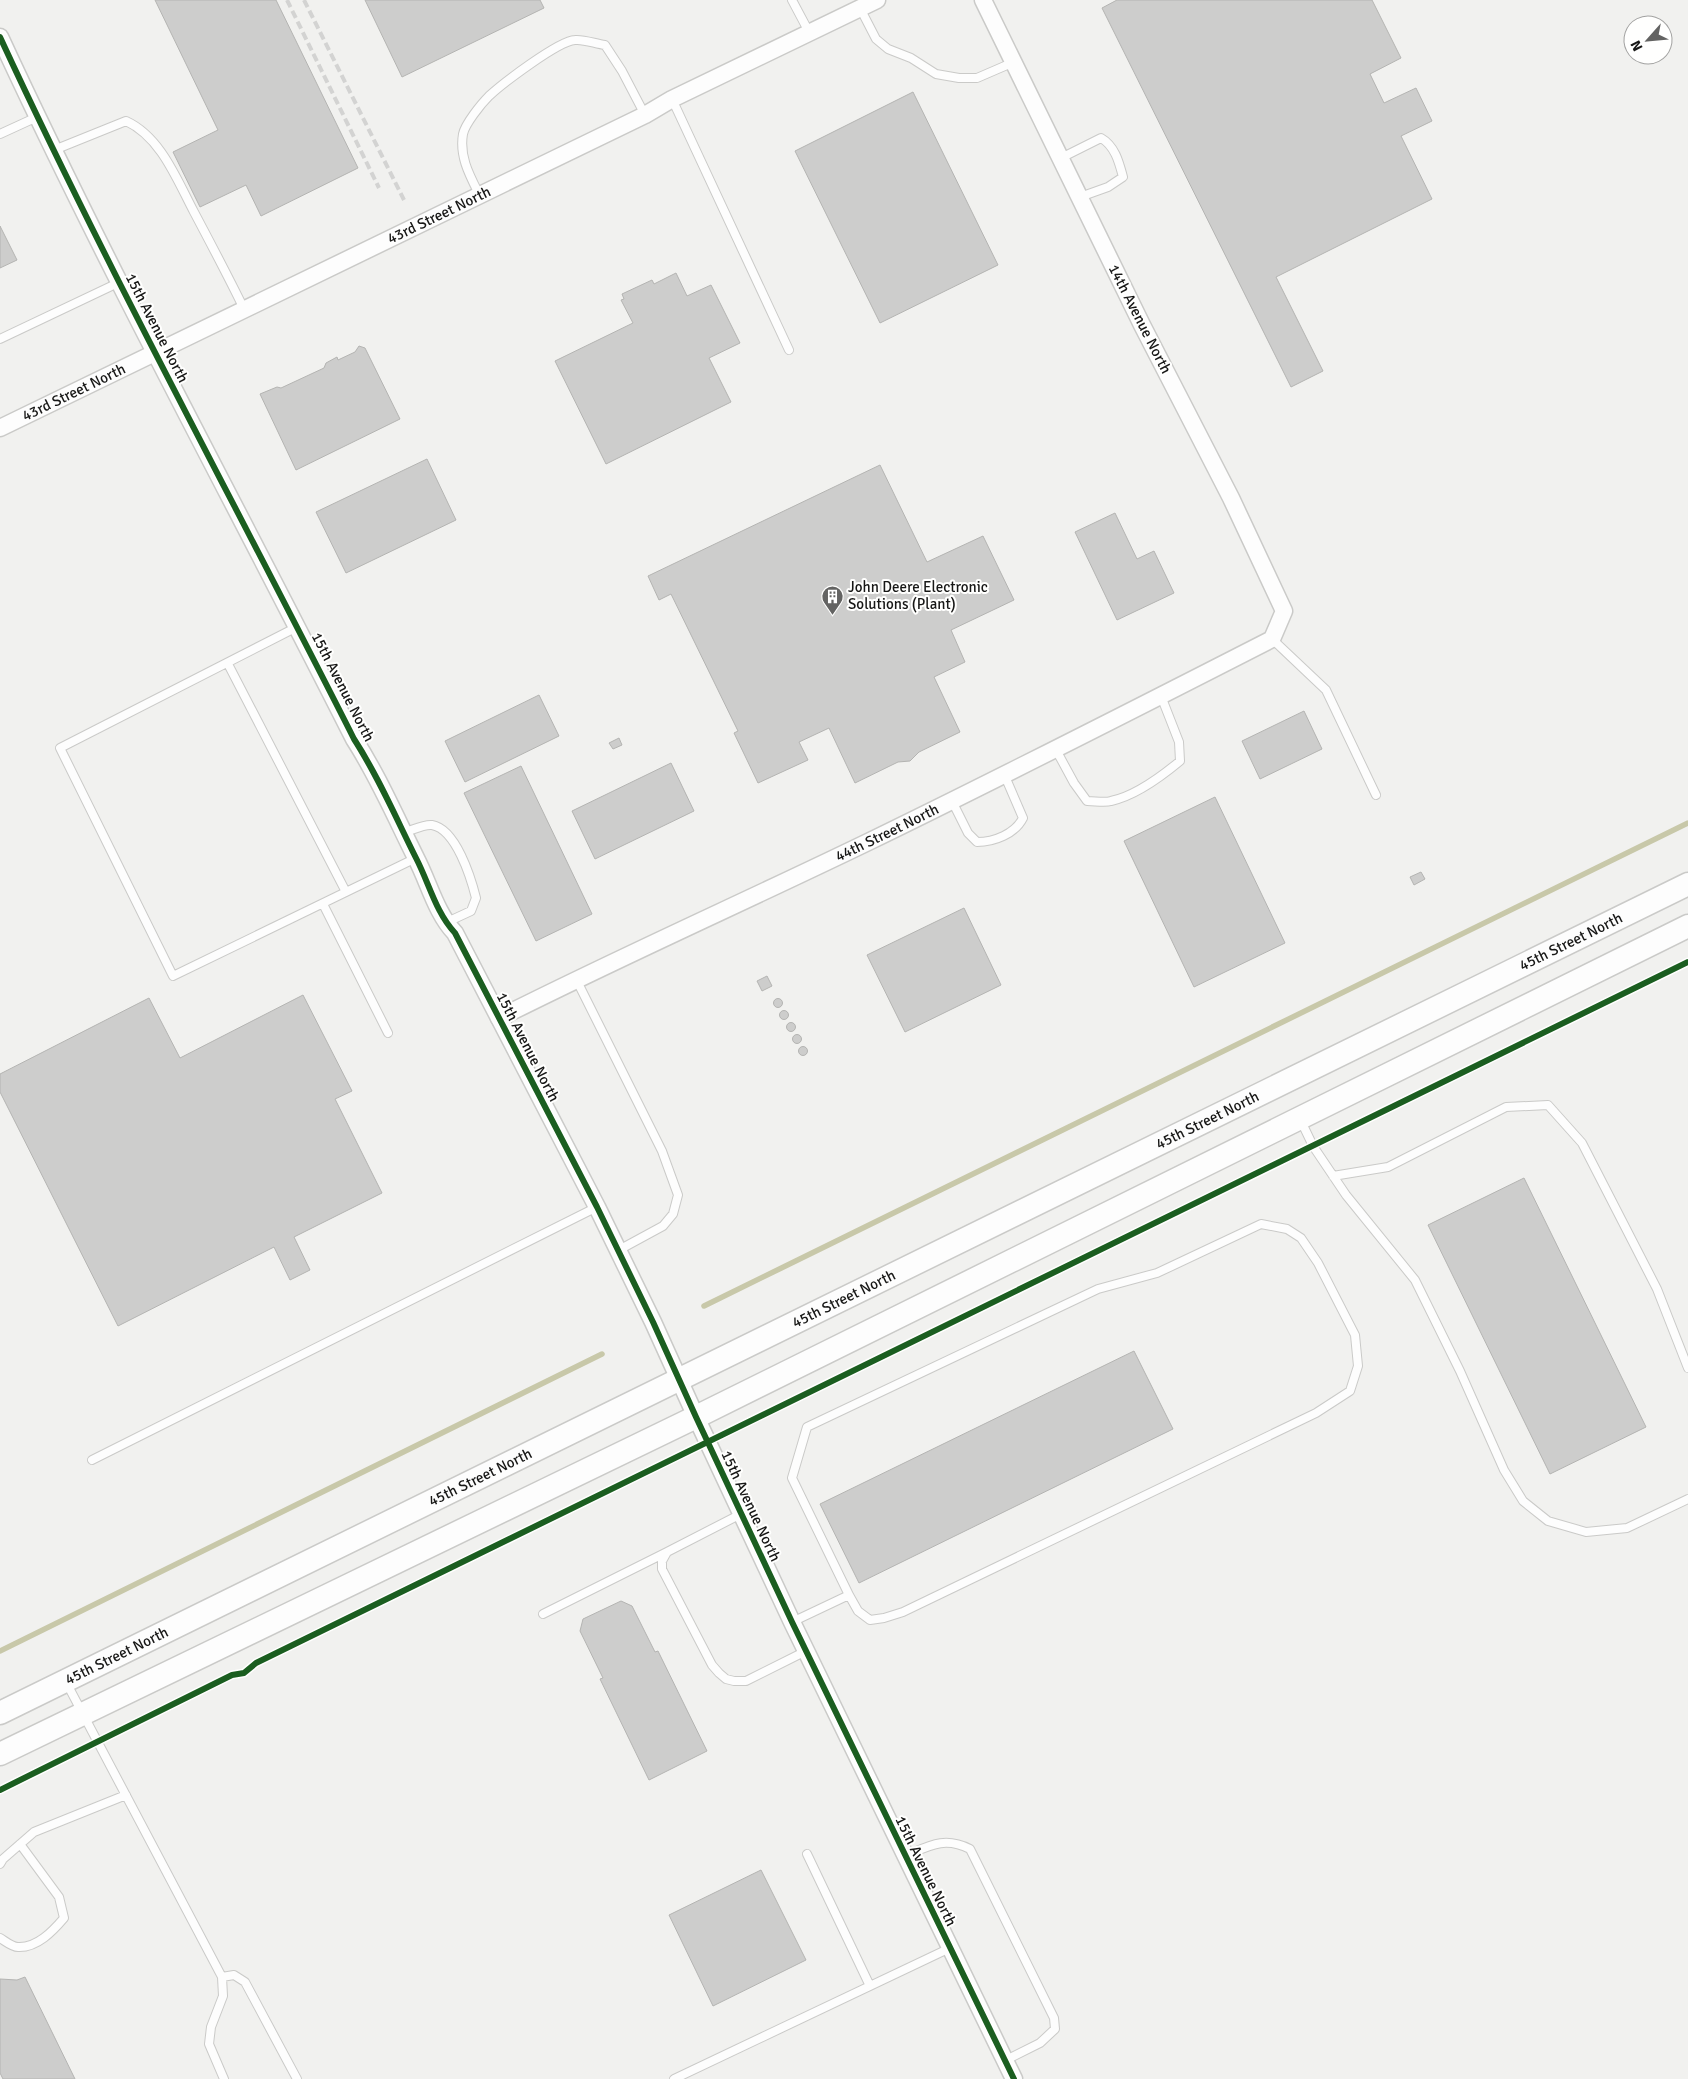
<svg xmlns="http://www.w3.org/2000/svg" width="1688" height="2079" font-family="Signika,sans-serif">
  <rect width="100%" height="100%" fill="#f1f1ef"/>
  <g fill="none" stroke-linecap="round" stroke-linejoin="round">
    <path stroke="#c8c8a9" stroke-width="5.5" d="M 704,1306 L 1688,823
      M 0,1651 L 602,1354"/>
  </g>
  <path fill="#cdcdcc" stroke="#b4b4b2" d="M 155,0 L 276,0 L 358,168 L 261,216 L 246,185 L 200,207 L 173,152 L 218,130 Z
    M 365,0 L 540,0 L 544,8 L 402,77 Z
    M 1117,0 L 1372,0 L 1401,58 L 1370,74 L 1384,103 L 1416,88 L 1432,121 L 1401,136 L 1432,199 L 1276,277 L 1323,371 L 1291,387 L 1102,8 Z
    M 913,92 L 998,265 L 880,323 L 795,151 Z
    M 0,226 L 17,260 L 0,268 Z
    M 676,273 L 687,296 L 711,285 L 740,343 L 709,358 L 731,402 L 606,464 L 555,361 L 633,323 L 621,300 L 624,299 L 622,294 L 652,280 L 654,284 Z
    M 359,346 L 365,348 L 400,419 L 296,470 L 260,394 L 277,387 L 281,388 L 324,368 L 326,363 L 337,357 L 338,360 L 355,352 Z
    M 427,459 L 456,520 L 346,573 L 316,512 Z
    M 880,465 L 927,562 L 983,536 L 1014,600 L 951,630 L 965,662 L 934,677 L 960,732 L 919,752 L 910,761 L 898,762 L 855,783 L 829,728 L 799,742 L 808,760 L 758,783 L 734,733 L 738,731 L 671,594 L 659,600 L 648,576 Z
    M 1115,513 L 1137,559 L 1154,551 L 1174,593 L 1117,620 L 1075,532 Z
    M 539,695 L 559,736 L 465,782 L 445,741 Z
    M 1304,711 L 1322,749 L 1260,779 L 1242,741 Z
    M 619,738 L 622,745 L 613,749 L 609,743 Z
    M 671,763 L 694,811 L 595,859 L 572,811 Z
    M 521,766 L 592,914 L 536,941 L 464,793 Z
    M 1215,797 L 1285,943 L 1194,987 L 1124,841 Z
    M 1421,872 L 1425,879 L 1414,885 L 1410,877 Z
    M 964,908 L 1001,985 L 905,1032 L 867,955 Z
    M 767,976 L 772,986 L 762,991 L 757,981 Z
    M 303,995 L 352,1091 L 335,1099 L 382,1193 L 294,1237 L 310,1270 L 290,1280 L 274,1247 L 118,1326 L 0,1092 L 0,1074 L 149,998 L 180,1058 Z
    M773.5 1003a4.5 4.5 0 1 1 9 0a4.5 4.5 0 1 1-9 0Z
    M779.5 1015a4.5 4.5 0 1 1 9 0a4.5 4.5 0 1 1-9 0Z
    M786.5 1027a4.5 4.5 0 1 1 9 0a4.5 4.5 0 1 1-9 0Z
    M792.5 1039a4.5 4.5 0 1 1 9 0a4.5 4.5 0 1 1-9 0Z
    M798.5 1051a4.5 4.5 0 1 1 9 0a4.5 4.5 0 1 1-9 0Z
    M 1524,1178 L 1646,1427 L 1550,1474 L 1428,1225 Z
    M 1134,1351 L 1173,1429 L 859,1583 L 820,1504 Z
    M 621,1601 L 632,1606 L 655,1652 L 658,1651 L 707,1751 L 649,1780 L 600,1679 L 603,1678 L 580,1631 L 583,1619 Z
    M 761,1870 L 806,1960 L 713,2006 L 669,1915 Z
    M 25,1977 L 75,2079 L 3,2079 L 0,2073 L 0,1979 L 17,1980 Z"/>
  <g fill="none" stroke-linecap="round" stroke-linejoin="round">
    <defs>
      <path id="lane" d="M 792,0 L 809,32
        M 860,8 L 876,39 L 888,49 L 911,58 L 936,74 L 959,78 L 977,78 L 1014,62
        M 672,99 L 789,350
        M 0,134 L 37,117
        M 54,150 L 126,121 C 161,137 177,180 194,212 C 211,244 228,276 244,309
        M 1061,158 L 1101,138 C 1115,146 1119,162 1123,177 L 1108,187 L 1080,197
        M 480,196 C 470,176 459,157 463,134 C 465,124 481,104 489,96 C 502,84 558,41 575,40 C 584,39 596,44 605,45 L 622,71 L 645,115
        M 0,339 L 120,282
        M 297,627 L 60,748 L 173,976 L 416,858
        M 1272,639 L 1326,690 L 1376,795
        M 228,664 L 346,892
        M 1055,748 L 1074,783 L 1087,801 C 1095,801 1105,803 1111,801 C 1135,796 1162,776 1180,761 L 1179,742 L 1161,696
        M 952,801 L 968,833 L 977,842 C 994,842 1015,834 1023,818 L 1004,774
        M 402,833 C 411,831 423,824 432,825 C 456,829 471,878 476,898 L 471,911 L 445,923
        M 323,904 L 388,1033
        M 576,979 L 662,1151 L 678,1195 L 673,1214 L 663,1226 L 617,1251
        M 1301,1121 L 1313,1146 L 1346,1195 L 1415,1280 L 1460,1371 L 1504,1470 L 1523,1501 L 1548,1521 L 1586,1532 L 1627,1528 L 1688,1499
        M 1333,1176 L 1388,1167 L 1506,1107 L 1548,1105 L 1582,1143 L 1657,1289 L 1688,1368
        M 92,1460 L 597,1207
        M 741,1514 L 667,1552 L 662,1561 L 662,1569 L 712,1665 L 719,1673 L 726,1679 L 734,1681 L 746,1681 L 806,1651
        M 543,1614 L 667,1552
        M 792,1622 L 849,1595 L 792,1478 L 807,1427 L 1098,1289 L 1157,1273 L 1261,1224 L 1287,1229 L 1301,1238 L 1318,1263 L 1355,1335 L 1358,1366 L 1350,1391 L 1316,1413 L 903,1612 L 884,1618 L 870,1620 L 858,1611 L 849,1595
        M 66,1682 L 222,1977 L 223,1996 L 211,2027 L 209,2044 L 224,2079
        M 807,1854 L 870,1986
        M 905,1856 C 929,1846 944,1836 970,1849 L 1054,2018 L 1055,2029 L 1040,2043 L 1004,2061
        M 0,1864 L 3,1859 L 34,1832 L 126,1795
        M 0,1938 C 5,1941 12,1947 18,1947 C 37,1948 53,1931 64,1918 L 59,1897 L 20,1844
        M 222,1977 L 234,1975 L 245,1982 L 297,2079
        M 674,2079 L 950,1948"/>
      <g id="street">
        <path d="M 0,37 C 110,275 236,505 354,739 C 378,776 396,818 416,858 C 429,883 436,913 455,933 L 597,1207 L 653,1322 L 696,1417 L 792,1622 L 1014,2079"/>
        <path id="s1" d="M 0,428 L 645,115 L 672,99 L 877,0"/>
        <path id="s2" d="M 499,1018 C 620,957 744,902 866,843 C 1002,777 1137,708 1272,639 L 1284,611 L 1231,498 L 1142,325 L 983,0"/>
      </g>
      <g id="secondary">
        <path id="s3" d="M 0,1713 L 1688,884"/>
        <path d="M 0,1754 L 696,1417 L 1688,926"/>
      </g>
    </defs>
    <use href="#lane" stroke="#cacac8" stroke-width="10"/>
    <use href="#street" stroke="#cacac8" stroke-width="19"/>
    <use href="#secondary" stroke="#cacac8" stroke-width="25"/>
    <use href="#lane" stroke="#fdfdfd" stroke-width="8"/>
    <use href="#street" stroke="#fdfdfd" stroke-width="16"/>
    <use href="#secondary" stroke="#fdfdfd" stroke-width="22"/>
    <path stroke="#d3d3d2" stroke-width="4" stroke-dasharray="8 4" stroke-linecap="butt" d="M 287,0 L 379,188
      M 304,0 L 404,200"/>
    <defs>
      <path id="cycleway" d="M 0,37 C 110,275 236,505 354,739 C 378,776 396,818 416,858 C 429,883 436,913 455,933 L 597,1207 L 653,1322 L 696,1417 L 792,1622 L 1014,2079
        M 0,1790 L 232,1675 L 244,1673 L 256,1663 L 1688,962"/>
    </defs>
    <use href="#cycleway" stroke="#fffffe" stroke-width="9"/>
    <use href="#cycleway" stroke="#1b5e20" stroke-width="6"/>
  </g>
  <defs>
    <symbol id="building-pin" viewBox="-11 -11 22 30"><path d="M0 17L-7.5 6A9.5 9.5 0 1 1 7.5 6Z" fill="#636362" stroke="#fffffe"/><path d="M-4-6H4V6H1V3H-1V6H-4ZM-2.5-4.3h1.7v1.8h-1.7ZM.8-4.3h1.7v1.8H.8ZM-2.5-1h1.7V.8h-1.7ZM.8-1h1.7V.8H.8Z" fill="#fff"/></symbol>
  </defs>
  <g fill-rule="evenodd">
    <use href="#building-pin" x="820" y="584" width="25" height="34"/>
  </g>
  <g text-anchor="middle" dominant-baseline="central" stroke-width="4" stroke-linejoin="round" paint-order="stroke">
    <g font-size="15" fill="#171716" stroke="#fffffe">
      <text stroke="none"><textPath href="#s1" startOffset="488">43rd Street North</textPath></text>
      <text transform="translate(1140 319) rotate(63)">14th Avenue North</text>
      <text transform="translate(157 328) rotate(63)">15th Avenue North</text>
      <text stroke="none"><textPath href="#s1" startOffset="82">43rd Street North</textPath></text>
      <text transform="translate(343 687) rotate(63)">15th Avenue North</text>
      <text stroke="none"><textPath href="#s2" startOffset="430">44th Street North</textPath></text>
      <text stroke="none"><textPath href="#s3" startOffset="1750">45th Street North</textPath></text>
      <text transform="translate(528 1047) rotate(63)">15th Avenue North</text>
      <text stroke="none"><textPath href="#s3" startOffset="1345">45th Street North</textPath></text>
      <text stroke="none"><textPath href="#s3" startOffset="940">45th Street North</textPath></text>
      <text stroke="none"><textPath href="#s3" startOffset="535">45th Street North</textPath></text>
      <text transform="translate(751 1506) rotate(65)">15th Avenue North</text>
      <text stroke="none"><textPath href="#s3" startOffset="130">45th Street North</textPath></text>
      <text transform="translate(926 1871) rotate(64)">15th Avenue North</text>
    </g>
    <g font-size="15" fill="#171716" stroke="#fffffe" text-anchor="start">
      <text x="848" y="587">John Deere Electronic<tspan x="848" dy="17">Solutions (Plant)</tspan></text>
    </g>
  </g>
  <g transform="translate(1648 40) rotate(243)"><circle r="24" fill="#fffffe" stroke="#a2a2a1"/>
  <path d="M0-4L9 19L0 12L-9 19Z" fill="#636362"/>
  <text y="-8" font-size="14" font-weight="bold" text-anchor="middle" fill="#171716">N</text>
  </g>
</svg>
